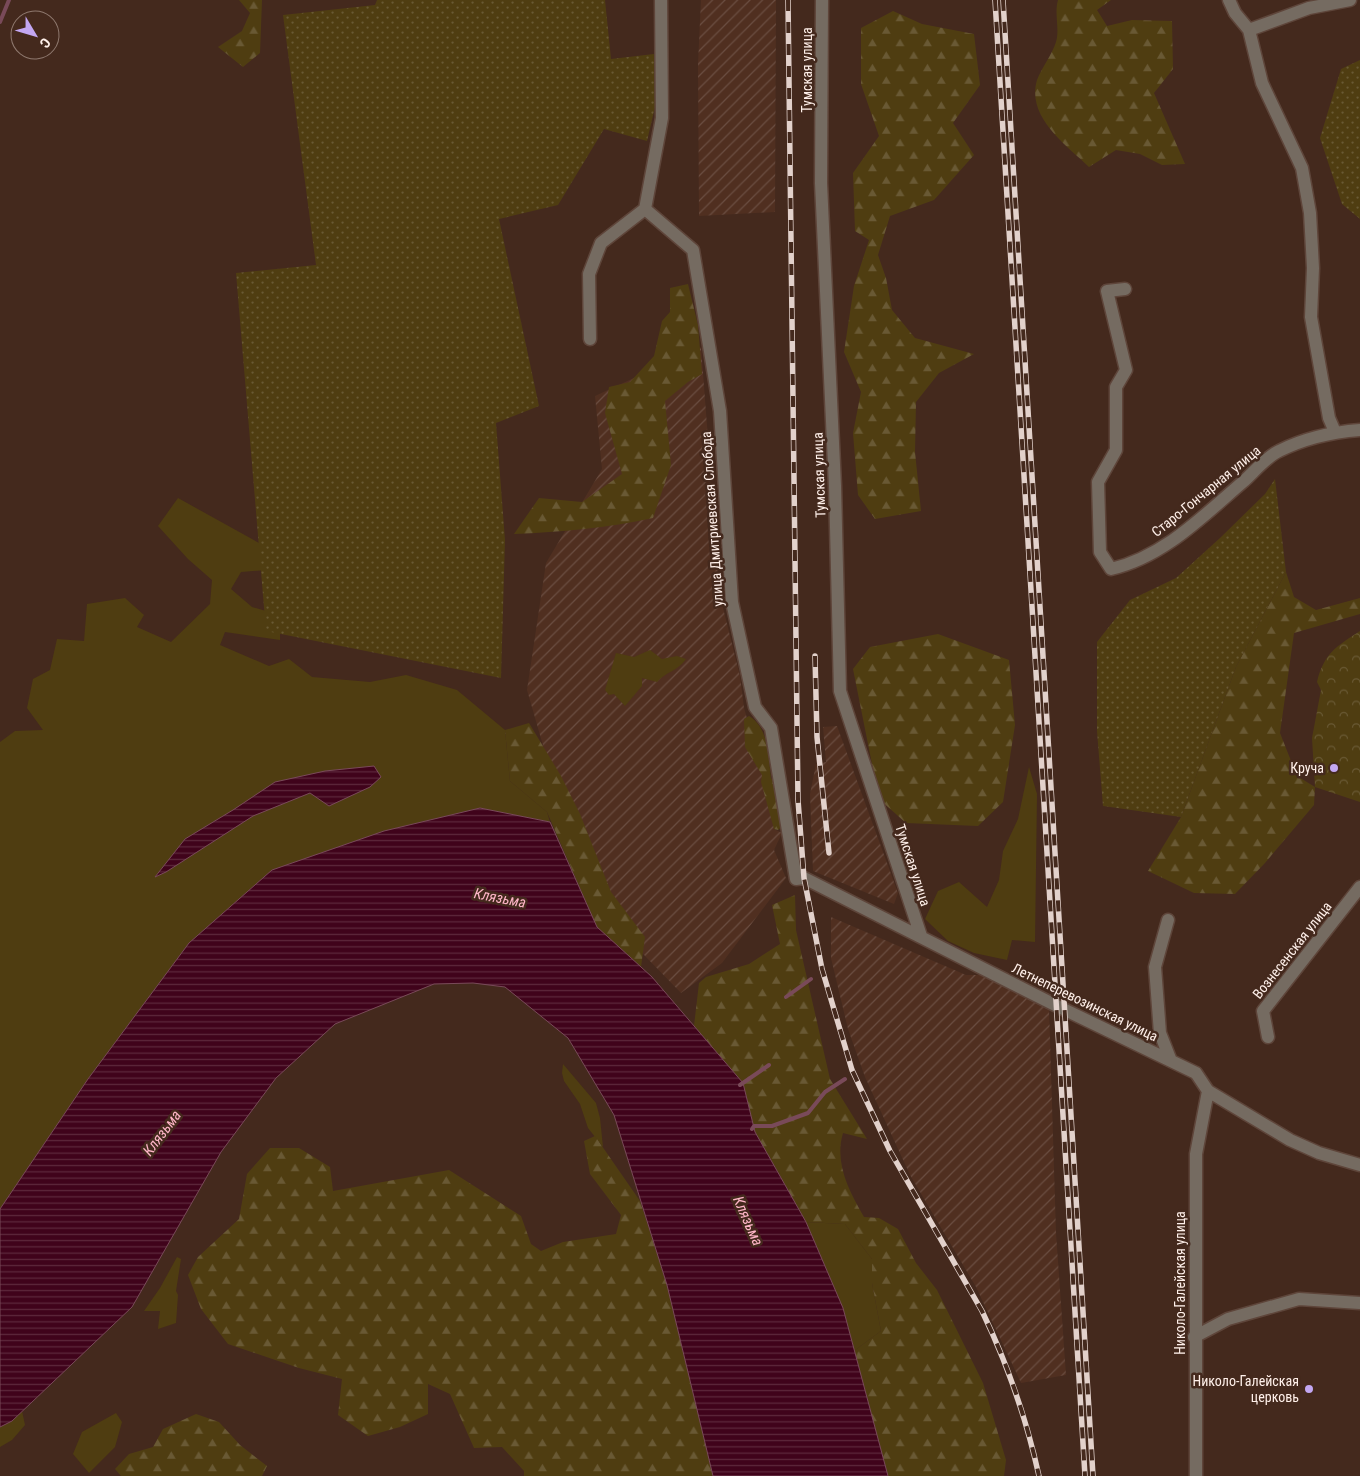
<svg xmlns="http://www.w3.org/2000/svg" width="1360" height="1476" font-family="'Roboto Condensed',sans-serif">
  <defs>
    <pattern id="industrial-furrows" width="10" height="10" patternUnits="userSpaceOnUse" patternTransform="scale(1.25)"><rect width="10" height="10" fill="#502f20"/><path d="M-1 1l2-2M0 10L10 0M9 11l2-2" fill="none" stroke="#6a4d41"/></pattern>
    <pattern id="forest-firs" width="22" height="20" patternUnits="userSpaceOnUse" patternTransform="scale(1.25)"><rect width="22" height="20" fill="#4f3d11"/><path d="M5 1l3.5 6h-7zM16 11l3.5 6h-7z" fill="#695934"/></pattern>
    <pattern id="park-crowns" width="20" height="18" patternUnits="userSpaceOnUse" patternTransform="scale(1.25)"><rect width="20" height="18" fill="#4f3d11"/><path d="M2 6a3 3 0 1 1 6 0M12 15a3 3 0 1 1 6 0" fill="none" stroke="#695934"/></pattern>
    <pattern id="garden-dots" width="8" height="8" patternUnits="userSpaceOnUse" patternTransform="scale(1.25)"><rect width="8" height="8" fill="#4f3d11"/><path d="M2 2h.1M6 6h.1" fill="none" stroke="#695934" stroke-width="1.8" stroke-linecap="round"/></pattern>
    <pattern id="water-rules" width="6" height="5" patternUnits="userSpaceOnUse" patternTransform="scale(1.25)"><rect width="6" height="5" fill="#40031b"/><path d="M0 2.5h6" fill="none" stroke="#5d283c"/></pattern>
  </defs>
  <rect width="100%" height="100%" fill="#44291d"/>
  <path fill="url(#industrial-furrows)" d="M 701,0 L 776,0 L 775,212 L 699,216 L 698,64 Z
    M 701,347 L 720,596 L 740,676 L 744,708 L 775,814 L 774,829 L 782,833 L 774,850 L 786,878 L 722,963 L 681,993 L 610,920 L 562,811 L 527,690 L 546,563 L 602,469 L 595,396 Z
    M 837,726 L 898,893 L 894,904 L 813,871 L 810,794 L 816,764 L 826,762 L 823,727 Z
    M 831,917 L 966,975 L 982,975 L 1049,1008 L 1056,1233 L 1066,1375 L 1021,1383 L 976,1287 L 910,1175 L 865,1077 L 848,1029 L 831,958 Z"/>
  <path fill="#4f3d11" d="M 178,498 L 259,543 L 277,545 L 279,569 L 241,572 L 231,589 L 252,607 L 280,615 L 280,640 L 225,632 L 220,645 L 269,666 L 289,659 L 312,677 L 370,682 L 406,675 L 457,690 L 505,730 L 510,781 L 547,812 L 550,822 L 479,808 L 384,831 L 272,870 L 189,943 L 88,1079 L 0,1209 L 0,742 L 15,731 L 43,730 L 27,708 L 33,679 L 50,670 L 57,639 L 84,641 L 87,604 L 125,598 L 144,615 L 137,627 L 171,642 L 210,604 L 212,580 L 188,559 L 158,526 Z
    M 650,650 L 662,659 L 677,656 L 686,659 C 678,671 667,671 657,682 L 642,678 L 642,686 L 625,706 L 614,694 L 609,695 L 605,690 L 616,653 L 634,657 Z
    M 1029,767 L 1037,794 L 1035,942 L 1012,940 L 1007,960 L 974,953 L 948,941 L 925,919 L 938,891 L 959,882 L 987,907 L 999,880 L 1003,851 L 1018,819 Z
    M 563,1064 L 596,1103 L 600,1118 L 603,1147 L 588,1128 L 580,1104 L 564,1081 L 562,1073 Z
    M 806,1222 L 845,1224 L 872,1259 L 872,1283 L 881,1331 L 854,1351 L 843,1308 Z
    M 177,1257 L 181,1259 L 176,1291 L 178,1295 L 176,1323 L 158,1329 L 160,1311 L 144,1311 L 160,1288 Z
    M 22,1411 L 25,1425 L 12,1440 L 0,1447 L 0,1427 L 12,1421 Z
    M 116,1413 L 122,1422 L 115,1447 L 89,1473 L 73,1454 L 82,1432 Z"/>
  <path fill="url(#forest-firs)" d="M 239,0 L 262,0 L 260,53 L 243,67 L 218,47 L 242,31 L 250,13 Z
    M 1058,0 L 1111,0 L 1097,10 L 1107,26 L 1132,20 L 1172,21 L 1173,69 L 1154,93 L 1185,164 L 1162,165 L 1140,154 L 1116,150 L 1089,167 C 1066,145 1026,117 1037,80 C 1042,67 1052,55 1056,42 C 1060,29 1054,14 1058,0 Z
    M 893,11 L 922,24 L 974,34 L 980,85 L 953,123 L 974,155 L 934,200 L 890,216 L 878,255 L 886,278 L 892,310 L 915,338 L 974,354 L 939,373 L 916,402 L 915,452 L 921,511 L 875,519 L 858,495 L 853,433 L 861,392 L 844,352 L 854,286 L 869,240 L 855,231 L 853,173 L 879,136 L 861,84 L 861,28 Z
    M 688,284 L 698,325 L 702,374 L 688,382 L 665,401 L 671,465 L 653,518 C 607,528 561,532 514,534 L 539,498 L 582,502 L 622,474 L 605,413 L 609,387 L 630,382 L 654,356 L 662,321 L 670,312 L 670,288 Z
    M 1286,572 L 1294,597 L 1316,610 L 1360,598 L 1360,614 L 1294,633 L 1280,733 L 1297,776 L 1315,787 L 1314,805 L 1265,863 L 1235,894 L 1194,893 L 1148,871 L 1181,817 L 1236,667 Z
    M 938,634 L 1009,660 L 1015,725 L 1003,802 L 978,826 L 906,823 L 879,799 L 853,669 L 870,647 Z
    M 749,716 C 769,728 768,756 771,778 L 775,783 L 784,825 L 778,830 L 774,829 L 761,782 L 762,775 L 745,747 L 744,719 Z
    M 529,723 L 561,776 L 580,814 L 611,892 L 645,937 L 641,967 L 597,927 L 547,812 L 510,781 L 505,730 Z
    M 795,895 L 796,930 L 830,1079 L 867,1139 L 843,1133 C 834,1163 849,1191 864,1217 L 879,1218 L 898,1229 L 916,1263 L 937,1290 L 983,1383 L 1006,1460 L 1004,1476 L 888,1476 L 854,1351 L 881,1331 L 872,1283 L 872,1259 L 845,1224 L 806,1222 L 755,1132 L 743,1083 L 694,1026 L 699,983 L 706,977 L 749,964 L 780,944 L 772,905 Z
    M 595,1136 L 640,1201 L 667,1285 L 713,1476 L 524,1476 L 524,1471 L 502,1447 L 474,1448 L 450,1394 L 428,1384 L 428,1414 L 400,1427 L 368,1436 L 338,1415 L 342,1379 L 299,1368 L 228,1344 L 201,1309 L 188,1275 L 198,1257 L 239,1219 L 247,1174 L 270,1148 L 299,1148 L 330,1167 L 333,1191 L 449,1170 L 521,1216 L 531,1244 L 541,1251 L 563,1242 L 616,1234 L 621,1215 L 590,1174 L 584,1141 Z
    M 196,1414 L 219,1422 L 240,1445 L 267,1466 L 262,1476 L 121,1476 L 115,1469 L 129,1454 L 153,1447 L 163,1429 Z"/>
  <path fill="url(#park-crowns)" d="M 1360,631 L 1360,802 L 1315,787 L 1312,738 L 1321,690 L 1317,682 C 1324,653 1337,646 1360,631 Z"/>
  <path fill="url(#garden-dots)" d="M 377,0 L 605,0 L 611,59 L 654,54 L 655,107 L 647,141 L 604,129 L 558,205 L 499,219 L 539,406 L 496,423 L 505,540 L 501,678 L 266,631 L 236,273 L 316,265 L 283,15 L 375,5 Z
    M 1360,60 L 1360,219 L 1342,204 L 1320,138 L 1341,69 Z
    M 1275,479 L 1286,572 L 1236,667 L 1181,817 L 1103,806 L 1097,731 L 1097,642 L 1130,600 L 1176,578 L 1220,538 L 1265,494 Z"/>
  <path fill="url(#water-rules)" stroke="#794a59" d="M 374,766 L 381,777 L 370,787 L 329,806 L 310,793 L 253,816 L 166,872 L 155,877 L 185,839 L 233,810 L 275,782 L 325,771 Z
    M 480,808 L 550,822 L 597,927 L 652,977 L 743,1083 L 755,1132 L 806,1222 L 843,1308 L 888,1476 L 713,1476 L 667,1285 L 614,1115 L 568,1038 L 505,987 L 473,983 L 434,984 L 335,1024 L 276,1078 L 221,1152 L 132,1307 L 12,1421 L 0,1427 L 0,1209 L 88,1079 L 189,943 L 272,870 L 384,831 Z"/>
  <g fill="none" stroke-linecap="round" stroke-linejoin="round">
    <path stroke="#794a59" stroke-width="4" d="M 0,22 L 9,0
      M 786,997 L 811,979
      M 740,1085 L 769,1065
      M 752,1129 L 754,1126 L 772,1126 L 808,1113 L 825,1092 L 845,1079"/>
    <defs>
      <path id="minor" d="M 661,0 L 662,118 L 645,209 L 693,250 L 720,411 L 732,602 L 755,707 L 771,728 L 796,879 L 804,878 L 1057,1006 L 1196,1073 L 1208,1091 L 1290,1140 L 1319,1153 L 1360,1165
        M 822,0 L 821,183 L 835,486 L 840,691 L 921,936
        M 1229,0 L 1235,13 L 1249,30 L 1262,83 L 1302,168 L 1310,213 L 1313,268 L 1311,317 L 1329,418 L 1335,432
        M 1249,30 L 1309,8 L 1350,0
        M 1125,289 L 1107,291 L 1126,370 L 1116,387 L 1116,450 L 1098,482 L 1100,552 L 1111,569 C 1164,557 1204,515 1244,481 C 1254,472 1266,457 1279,451 C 1303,439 1333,432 1360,430
        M 590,339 L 589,274 L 601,243 L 645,209
        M 1168,920 L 1155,967 L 1160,1033 L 1171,1061
        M 1268,1037 L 1263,1011 L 1360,887
        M 1194,1337 L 1228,1319 L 1299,1299 L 1360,1303
        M 1196,1476 L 1196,1154 L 1208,1091"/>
    </defs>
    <use href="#minor" stroke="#5e453a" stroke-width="15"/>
    <use href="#minor" stroke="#756b61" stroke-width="12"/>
    <defs>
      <path id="rail" d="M 788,0 L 798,800 L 804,878 L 822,969 L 852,1070 L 890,1151 L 982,1311 C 1008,1365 1026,1417 1039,1476
        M 995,0 L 1085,1476
        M 1003,0 L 1093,1476
        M 815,656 L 817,737 L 829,853"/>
    </defs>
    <use href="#rail" stroke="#e2d1cb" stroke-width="5.5"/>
    <use href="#rail" stroke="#44291d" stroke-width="4" stroke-dasharray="11" stroke-linecap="butt"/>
  </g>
  <g fill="#c3a7f2" stroke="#44291d" stroke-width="2">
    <circle cx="1334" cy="768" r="5"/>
    <circle cx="1309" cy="1389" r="5"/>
  </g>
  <g text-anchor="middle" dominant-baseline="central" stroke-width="5" stroke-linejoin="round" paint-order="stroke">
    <g font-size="14" fill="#fff0ea" stroke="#44291d">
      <text transform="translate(807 70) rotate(-90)">Тумская улица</text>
      <text transform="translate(819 475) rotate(-92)">Тумская улица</text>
      <text transform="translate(1206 491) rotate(-39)">Старо-Гончарная улица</text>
      <text transform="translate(712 519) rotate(-94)">улица Дмитриевская Слобода</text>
      <text transform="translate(913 865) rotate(72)">Тумская улица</text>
      <text transform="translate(1292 950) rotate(-52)">Вознесенская улица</text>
      <text transform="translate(1085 1002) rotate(26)">Летнеперевозинская улица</text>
      <text transform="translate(1180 1283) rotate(-90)">Николо-Галейская улица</text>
    </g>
    <g font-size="14" fill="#fff0ea" stroke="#44291d" text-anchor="end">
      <text x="1324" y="768">Круча</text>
      <text x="1299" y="1381">Николо-Галейская<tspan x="1299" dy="16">церковь</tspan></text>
    </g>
    <g font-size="15" font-style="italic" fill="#feb5c7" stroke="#44291d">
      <text transform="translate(500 898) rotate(11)">Клязьма</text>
      <text transform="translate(162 1133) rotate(-53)">Клязьма</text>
      <text transform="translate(748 1221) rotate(66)">Клязьма</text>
    </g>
  </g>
  <g transform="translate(35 35) rotate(128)"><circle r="24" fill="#44291d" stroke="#8f796f"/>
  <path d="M0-4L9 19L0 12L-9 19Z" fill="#c3a7f2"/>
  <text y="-8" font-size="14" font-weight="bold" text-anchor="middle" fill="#fff0ea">С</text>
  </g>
</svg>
